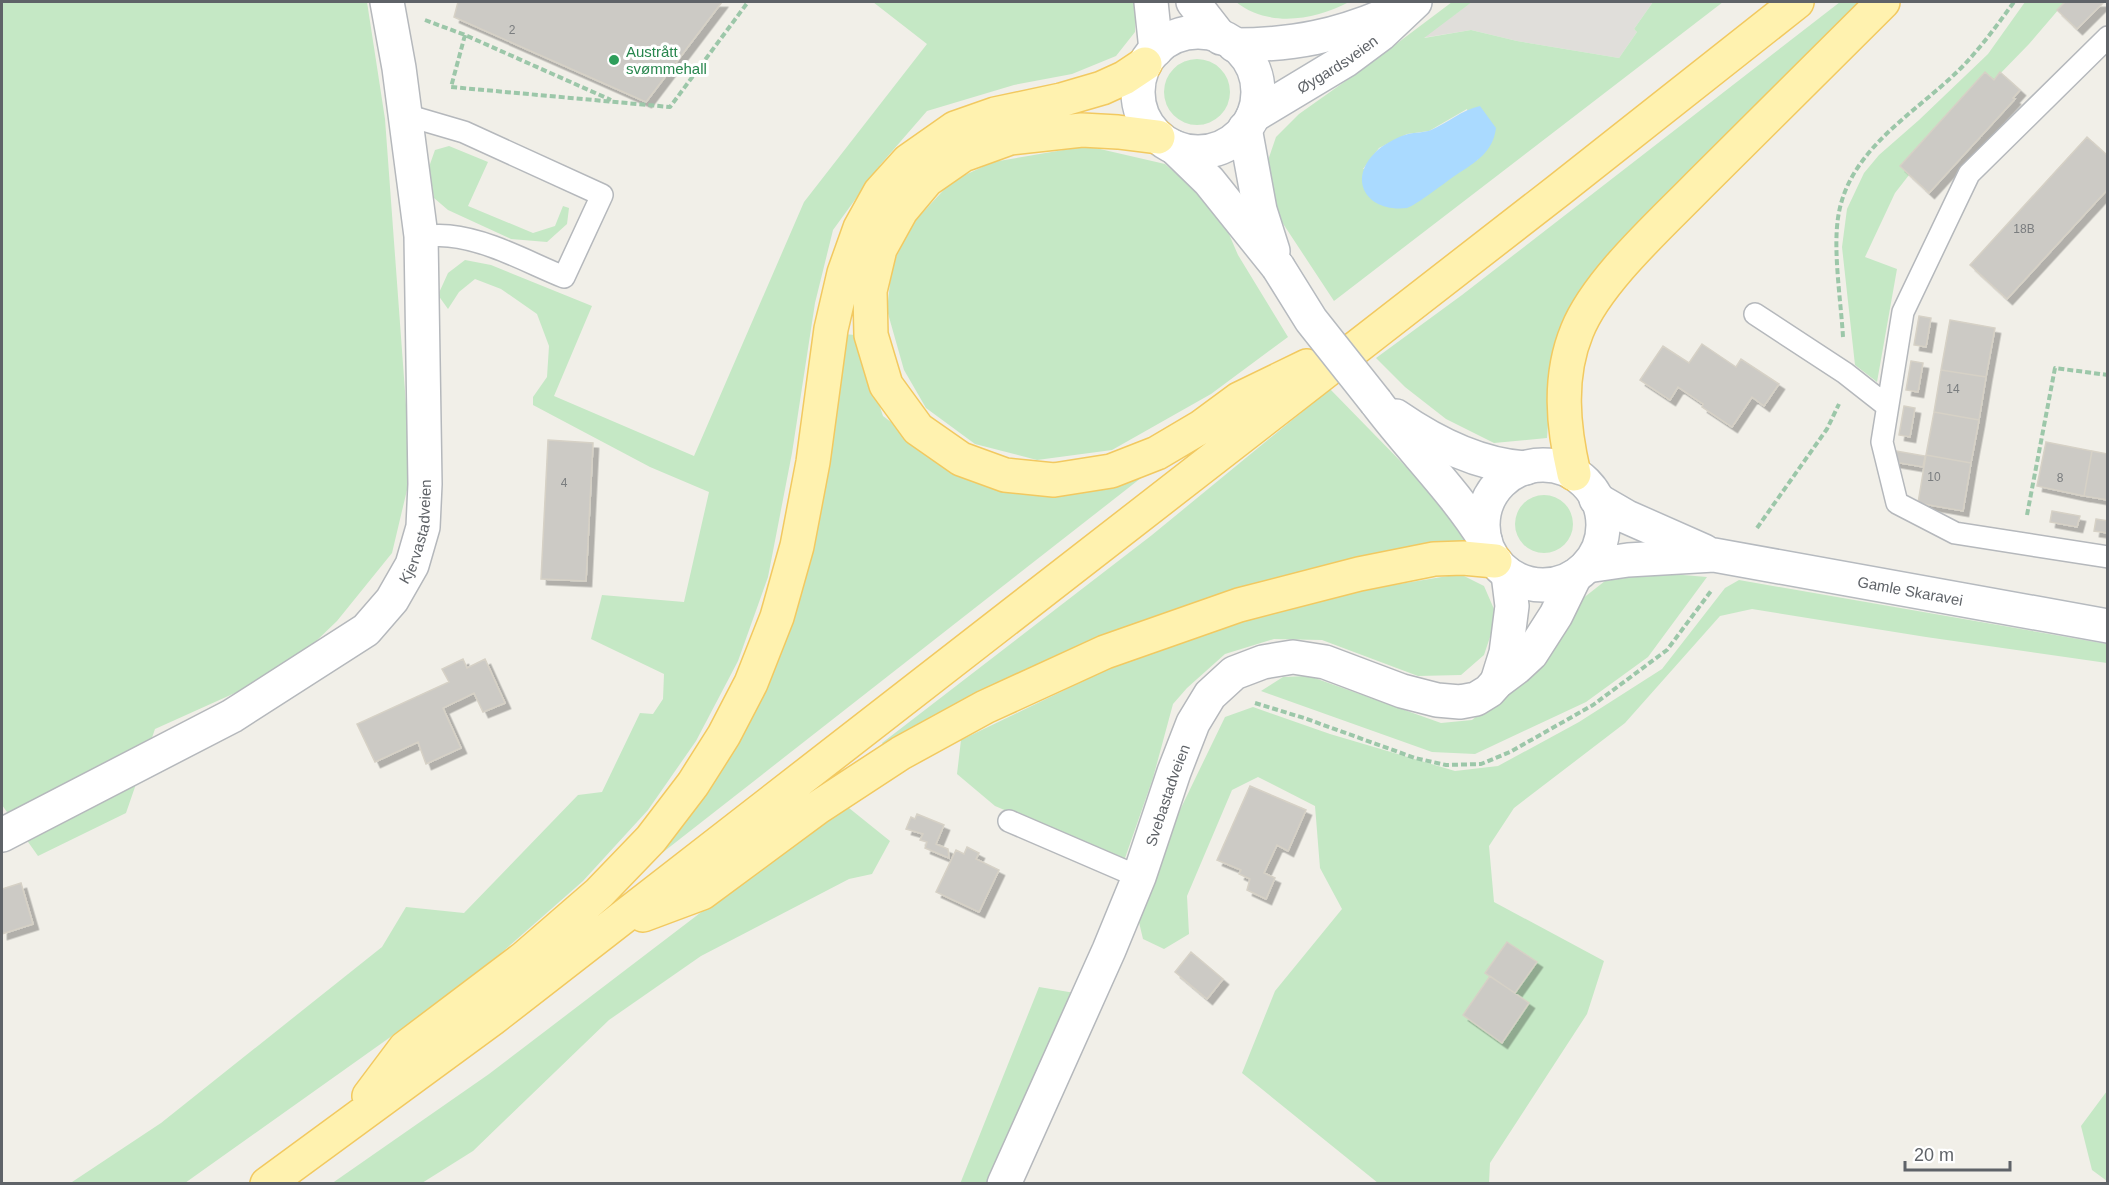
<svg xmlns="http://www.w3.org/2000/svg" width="2109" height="1185" font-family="Arial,sans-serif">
  <defs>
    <filter id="shadow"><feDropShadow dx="5.5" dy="5.5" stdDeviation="0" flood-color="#0004"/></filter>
  </defs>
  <rect width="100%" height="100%" fill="#f1efe8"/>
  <path fill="#e0deda" d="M 1472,2 L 1653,2 L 1634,29 L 1637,32 L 1619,58 L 1517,41 L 1471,30 L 1422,38 Z"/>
  <path fill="#c5e8c5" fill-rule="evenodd" d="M 2,2 L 367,2 L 385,119 L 411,473 L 392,553 L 337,621 L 286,670 L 155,729 L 126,813 L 38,856 L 2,805 Z
    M 873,2 L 1136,2 L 1135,32 L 1116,56 L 1072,74 L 1014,85 L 927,111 L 881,164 L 833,230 L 815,303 L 792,453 L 768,577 L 738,661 L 696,741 L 648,810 L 583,881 L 500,954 L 420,1016 L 185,1183 L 69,1184 L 161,1123 L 382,947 L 406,907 L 464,913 L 578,795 L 602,792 L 640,713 L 653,714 L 663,699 L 664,674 L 591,639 L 602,595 L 684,602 L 709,492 L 650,467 L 533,405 L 533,397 L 547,377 L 549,346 L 537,314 L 501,289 L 475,279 L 459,292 L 448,309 L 438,295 L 448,273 L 465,260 L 491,265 L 592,306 L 554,396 L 694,456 L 804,202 L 927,44 Z
    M 1236,2 L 1349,2 C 1315,20 1269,28 1236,2 Z
    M 1452,2 L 1472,2 L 1424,38 L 1471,30 L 1517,41 L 1619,58 L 1637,32 L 1634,29 L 1653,2 L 1723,2 L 1334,301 L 1278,216 L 1265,169 L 1276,137 L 1299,114 L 1371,63 ZM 1467,109 L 1478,160 L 1363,169 L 1379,148 L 1407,134 L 1429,131 Z
    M 1840,2 L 1862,2 L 1553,360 L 1547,438 L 1494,443 L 1446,419 L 1405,387 L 1376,358 L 1462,295 Z
    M 2025,2 L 2065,2 L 2029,44 L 1994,80 L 1985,72 L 1900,166 L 1909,175 L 1895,193 L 1865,257 L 1897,269 L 1877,382 L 1855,365 L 1842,247 L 1847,209 L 1864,173 L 1879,155 L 1919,120 L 1988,54 Z
    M1164 92a33 33 0 1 1 66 0a33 33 0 1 1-66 0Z
    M 449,146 L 488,162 L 468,206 L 533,233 L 555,226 L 563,206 L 569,208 L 567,224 L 547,242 L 511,239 L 448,210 L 434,198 L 429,167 L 435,150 Z
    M 1087,146 L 1165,164 L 1219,211 L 1238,255 L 1288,337 L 1211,394 L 1112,450 L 1037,460 L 975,444 L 926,408 L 904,370 L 887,310 L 892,265 L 913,223 L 952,181 L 993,162 Z
    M 842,334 L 856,335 L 883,416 L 968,480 L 1066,494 L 1134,468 L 1141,478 L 662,853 L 658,842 L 736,739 Z
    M 1330,389 L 1452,514 L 1466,543 L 1427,546 L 886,749 L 882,743 L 1152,535 Z
    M1515 524a29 29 0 1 1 58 0a29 29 0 1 1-58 0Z
    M 1659,573 L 1707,577 L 1648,657 L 1586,702 L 1475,754 L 1432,752 L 1261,691 L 1283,677 L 1309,676 L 1441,723 L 1472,720 L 1534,670 L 1568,610 L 1605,581 Z
    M 1460,574 L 1484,586 L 1497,616 L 1484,655 L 1461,675 L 1418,676 L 1322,640 L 1274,639 L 1225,654 L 1187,688 L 1173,704 L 1153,778 L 1124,861 L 995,806 L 957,774 L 961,740 L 1102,672 L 1196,635 L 1332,595 Z
    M 1739,580 L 2107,644 L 2107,663 L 1926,637 L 1752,609 L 1720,616 L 1625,723 L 1514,808 L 1489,846 L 1494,902 L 1604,961 L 1587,1014 L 1490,1163 L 1489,1183 L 1378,1183 L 1242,1073 L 1275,991 L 1342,909 L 1320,868 L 1315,806 L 1258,777 L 1232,790 L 1187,896 L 1189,934 L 1164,949 L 1143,939 L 1137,914 L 1150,872 L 1225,717 L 1253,707 L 1330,734 L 1455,771 L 1498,766 L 1579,722 L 1662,669 L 1725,588 Z
    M 849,808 L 890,841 L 872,874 L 849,879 L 701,956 L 609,1020 L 473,1151 L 422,1183 L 331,1184 L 489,1074 L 788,846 Z
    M 1039,987 L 1075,993 L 987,1183 L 960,1184 Z
    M 2107,1091 L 2107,1181 L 2092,1170 L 2081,1126 Z"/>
  <path fill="#aadaff" d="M 1480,106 L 1496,128 C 1493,152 1476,162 1456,175 C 1447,181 1415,206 1407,208 C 1366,213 1345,178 1379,149 C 1386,143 1400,136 1408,134 C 1415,132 1424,133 1431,130 C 1448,123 1461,110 1480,106 Z"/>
  <path fill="#cccac5" stroke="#d6d1c6" stroke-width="1.5" filter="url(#shadow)" d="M 458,2 L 722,2 L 646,102 L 454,17 Z
    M 2065,2 L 2104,2 L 2077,29 L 2057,10 Z
    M 1985,72 L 1994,80 L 2000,72 L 2020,90 L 2013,98 L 2015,99 L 1929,193 L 1900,166 Z
    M 2087,137 L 2108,156 L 2108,189 L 2007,299 L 1970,265 Z
    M 1919,316 L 1931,318 L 1926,347 L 1914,345 Z
    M 1950,320 L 1995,328 L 1986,377 L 1941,370 Z
    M 1702,344 L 1736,367 L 1741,359 L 1779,384 L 1764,406 L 1752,397 L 1732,427 L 1702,407 L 1703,404 L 1678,387 L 1670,400 L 1640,380 L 1663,346 L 1689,363 Z
    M 1911,361 L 1923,363 L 1918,392 L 1906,390 Z
    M 1941,370 L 1986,377 L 1979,420 L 1934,412 Z
    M 1904,406 L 1915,408 L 1910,437 L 1899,435 Z
    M 1934,412 L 1979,420 L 1971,463 L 1926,455 Z
    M 548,440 L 593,443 L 586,581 L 541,579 Z
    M 2046,442 L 2092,451 L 2084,496 L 2037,486 Z
    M 1896,451 L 1925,456 L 1923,467 L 1894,462 Z
    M 2092,451 L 2108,454 L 2108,500 L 2084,496 Z
    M 1926,455 L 1971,463 L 1963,511 L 1918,503 Z
    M 2052,511 L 2080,516 L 2077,527 L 2050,522 Z
    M 2096,519 L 2108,521 L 2108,533 L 2094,531 Z
    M 463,659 L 467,668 L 485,659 L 505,703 L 483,712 L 474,693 L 443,708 L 461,748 L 426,764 L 418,742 L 375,762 L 357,724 L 449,682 L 442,669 Z
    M 1250,786 L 1306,810 L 1288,851 L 1277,845 L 1264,873 L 1275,878 L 1266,899 L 1247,890 L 1250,879 L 1239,874 L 1241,870 L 1217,860 Z
    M 917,814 L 944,825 L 936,844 L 948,849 L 949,858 L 925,848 L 927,842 L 920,840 L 923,834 L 906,829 L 911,817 L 915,819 Z
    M 967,847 L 979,853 L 976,859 L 999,870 L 979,912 L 936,892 L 956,850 L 964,854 Z
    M 21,883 L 33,924 L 2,934 L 2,889 Z
    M 1507,942 L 1537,962 L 1515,993 L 1485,973 Z
    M 1191,952 L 1223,979 L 1207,999 L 1175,972 Z
    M 1490,976 L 1529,1003 L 1502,1043 L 1463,1015 Z"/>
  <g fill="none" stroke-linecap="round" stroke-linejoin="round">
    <defs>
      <path id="lane" d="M 2108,37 L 1969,174 L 1903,312 L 1882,442 L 1897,503 L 1955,533 L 2108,557
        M 406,115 L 464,132 L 602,195 L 564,277 C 527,262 489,240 449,236 C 440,235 430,236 421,236
        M 1755,314 L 1845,373 L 1887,406
        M 1009,821 L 1139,877"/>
      <g id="street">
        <path d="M 1151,2 L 1156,50"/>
        <path d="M 1193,2 L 1221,38"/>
        <path d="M 1497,682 L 1506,653 L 1512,606 L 1508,574"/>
        <path id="s1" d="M 2,835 L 232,716 L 366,630 L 392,600 L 412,565 L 423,527 L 425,484 L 421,236 L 399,68 L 387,2"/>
        <path id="s2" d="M 1004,1184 L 1109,950 L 1139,877 L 1174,772 L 1193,723 L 1210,695 L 1234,673 L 1263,662 L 1293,657 L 1325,662 L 1402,691 L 1437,700 L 1460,702 L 1476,699 L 1489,691 L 1497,682 L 1517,667 L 1531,654 L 1556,615 L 1575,576"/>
      </g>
      <g id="secondary">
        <circle cx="1198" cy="92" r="60"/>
        <path d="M 1234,45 C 1294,45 1338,36 1393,12"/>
        <path id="s3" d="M 1253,116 L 1346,60 L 1381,34 L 1415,2"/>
        <path d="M 1245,128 L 1260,210 L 1273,251"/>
        <path d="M 1174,147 L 1209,181 L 1278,267"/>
        <path d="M 1376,402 C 1411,449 1454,490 1485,540"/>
        <path d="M 1396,416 C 1435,443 1478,465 1526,468"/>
        <circle cx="1543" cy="525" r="60"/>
        <path d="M 1596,499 L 1627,517 L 1704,551"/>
        <path id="s4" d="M 1587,566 L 1628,560 L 1714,555 L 2108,626"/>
      </g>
      <path id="primary" d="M 1158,137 L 1118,132 L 1082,130 L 1010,138 L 963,155 L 927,180 L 901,211 L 880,249 L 870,291 L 871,335 L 886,385 L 918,429 L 961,459 L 1005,475 L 1054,480 L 1111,471 L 1157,453 L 1201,427 L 1239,399 L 1307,366
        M 1574,474 C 1563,427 1558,377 1577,331 C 1597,281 1661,224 1699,185 C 1760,124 1822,63 1883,2
        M 643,915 L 702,893 L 817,808 L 901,753 L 985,707 L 1105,652 L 1239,605 L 1359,574 L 1434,559 L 1463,558 L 1495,561
        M 369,1096 L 405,1048 L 524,958 L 599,893 L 651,839 L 693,784 L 724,735 L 751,683 L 777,617 L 797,546 L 813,462 L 831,329 L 844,273 L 860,228 L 880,192 L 908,161 L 955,128 L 995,114 L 1061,100 L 1102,88 L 1124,78 L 1145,64
        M 267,1184 L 492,1019 L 1559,190 L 1797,2"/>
    </defs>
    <use href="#lane" stroke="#b5b8bc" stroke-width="24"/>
    <use href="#street" stroke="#b5b8bc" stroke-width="36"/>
    <use href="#secondary" stroke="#b6babf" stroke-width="36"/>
    <use href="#primary" stroke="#f2c960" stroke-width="36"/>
    <path stroke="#9cc7a9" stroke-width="4" stroke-dasharray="6 3" stroke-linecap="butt" d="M 425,20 L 465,35 L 611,100
      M 465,35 L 451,87 L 670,107 L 748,2
      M 1843,337 C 1841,302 1833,252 1838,218 C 1848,148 1917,113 1963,66 C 1982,46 1998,24 2014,2
      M 2027,515 L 2055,368 L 2108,375
      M 1757,528 L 1827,429 L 1839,404
      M 1255,703 L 1304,718 L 1415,758 L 1446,765 L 1481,764 L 1510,752 L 1593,705 L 1667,650 L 1711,591"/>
    <use href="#lane" stroke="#fff" stroke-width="21"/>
    <use href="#street" stroke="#fff" stroke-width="33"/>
    <use href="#secondary" stroke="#fff" stroke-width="33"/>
    <use href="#primary" stroke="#fff2af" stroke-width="33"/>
    <defs>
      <path id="secondary-bridge" d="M 1278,267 L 1311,320 L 1376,402"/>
    </defs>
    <use href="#secondary-bridge" stroke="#b6babf" stroke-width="36" stroke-linecap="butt"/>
    <use href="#secondary-bridge" stroke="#fff" stroke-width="33"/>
  </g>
  <circle fill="#2e9e5b" stroke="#fff" stroke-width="2" cx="614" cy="60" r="6"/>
  <g text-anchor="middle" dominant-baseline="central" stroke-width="6" stroke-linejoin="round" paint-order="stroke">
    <g font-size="12" fill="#7a7d7f">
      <text x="512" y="30">2</text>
      <text x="2024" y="229">18B</text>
      <text x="1953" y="389">14</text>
      <text x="1934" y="477">10</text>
      <text x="2060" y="478">8</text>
      <text x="564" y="483">4</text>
    </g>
    <g font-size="15" fill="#27864d" stroke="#fff" text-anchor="start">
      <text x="626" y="51">Austrått<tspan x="626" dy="17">svømmehall</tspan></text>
    </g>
    <g font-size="15" fill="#5f6368" stroke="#fff">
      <text stroke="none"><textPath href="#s3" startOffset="99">Øygardsveien</textPath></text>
      <text stroke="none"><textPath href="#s1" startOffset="532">Kjervastadveien</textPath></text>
      <text stroke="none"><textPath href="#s4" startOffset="327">Gamle Skaravei</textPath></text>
      <text stroke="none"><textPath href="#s2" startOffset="422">Svebastadveien</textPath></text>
    </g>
  </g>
  <rect width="2109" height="1185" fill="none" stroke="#5f6368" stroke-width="6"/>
  <path d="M1905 1161v9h105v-9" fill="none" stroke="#5f6368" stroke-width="3"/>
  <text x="1914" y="1161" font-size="18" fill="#5f6368" stroke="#ffffff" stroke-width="4.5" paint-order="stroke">20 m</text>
</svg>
